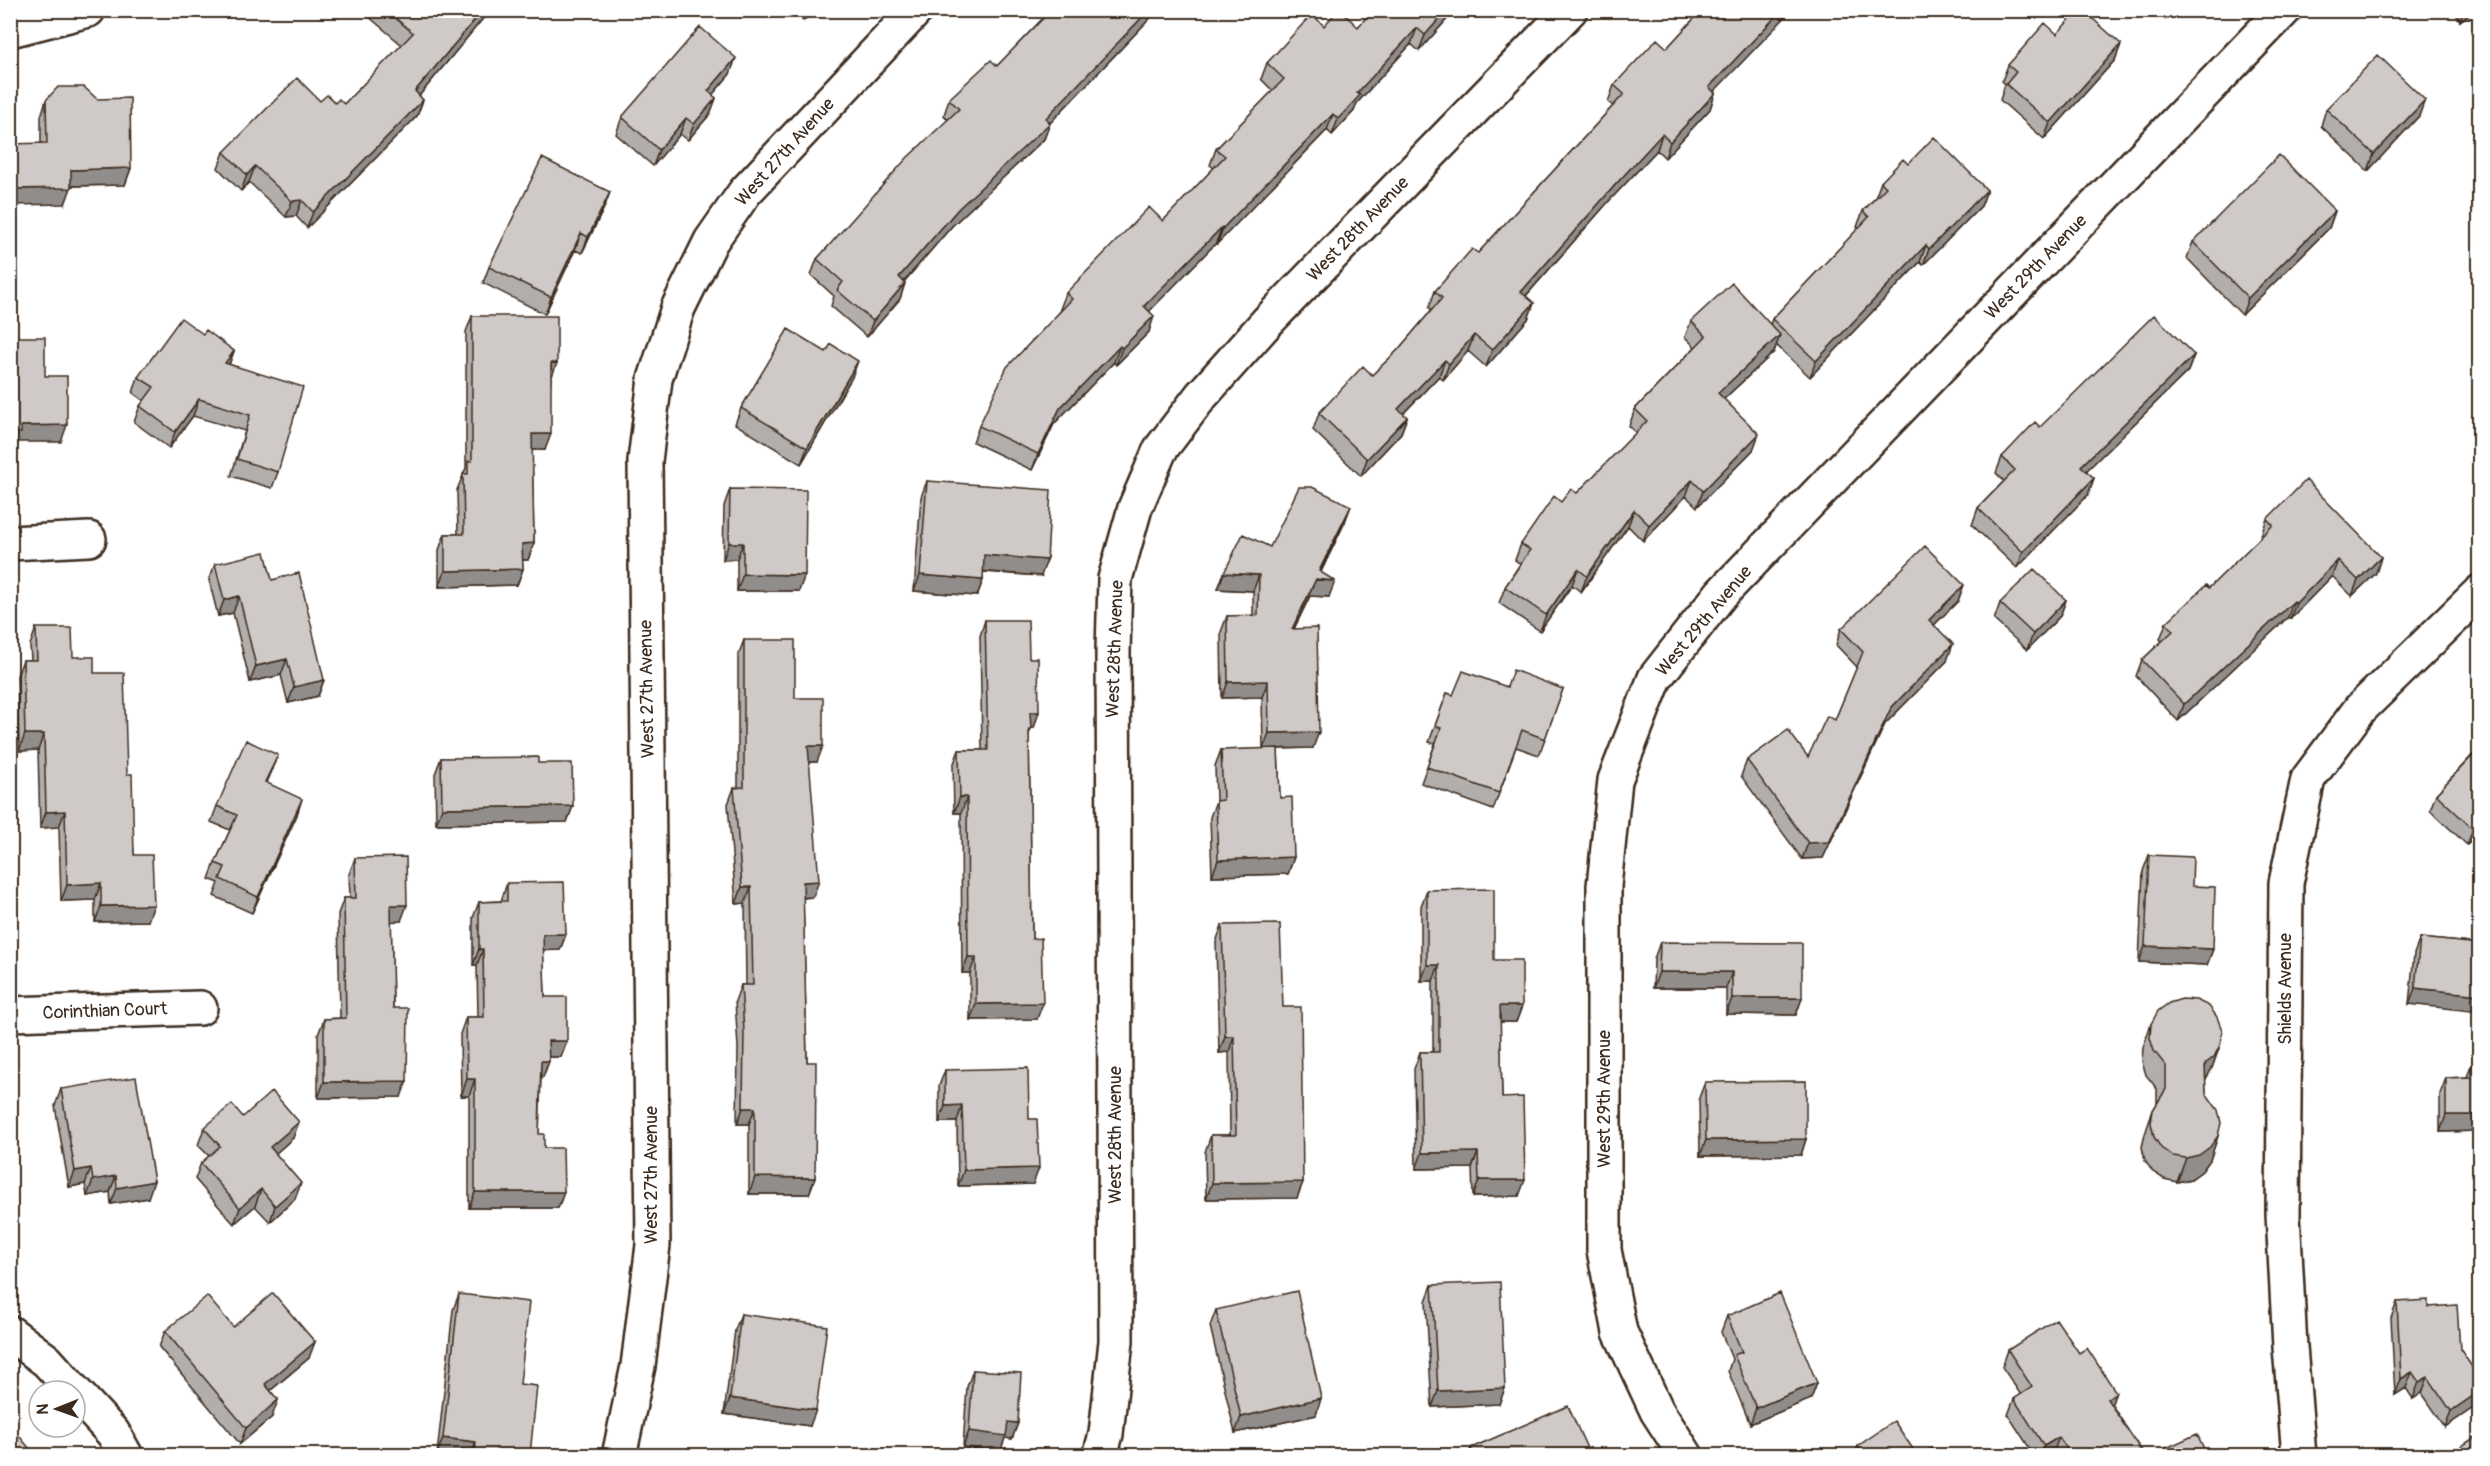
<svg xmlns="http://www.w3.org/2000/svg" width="2490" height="1466" font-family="Pangolin,sans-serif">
  <rect width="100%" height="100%" fill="#fff"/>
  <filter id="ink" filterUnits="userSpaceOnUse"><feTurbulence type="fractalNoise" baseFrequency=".0167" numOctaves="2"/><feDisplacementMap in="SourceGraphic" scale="12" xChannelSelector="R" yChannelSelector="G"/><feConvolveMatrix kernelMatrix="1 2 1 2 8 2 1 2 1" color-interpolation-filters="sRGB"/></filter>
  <g filter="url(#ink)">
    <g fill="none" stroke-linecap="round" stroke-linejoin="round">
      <defs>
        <path id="minor" d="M 10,30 L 88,10
          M 10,543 L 89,539
          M 10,1014 L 200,1008
          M 619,1456 L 638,1366 L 653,1245 L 645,461 L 655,379 L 678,308 L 711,241 L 745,192 L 916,10
          M 1686,1456 L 1657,1411 L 1620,1332 L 1604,1250 L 1604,886 L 1615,780 L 1655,678 L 1721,594 L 2284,10
          M 2299,1456 L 2290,1347 L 2283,1214 L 2286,883 L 2308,779 L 2360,709 L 2480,592"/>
        <path id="tertiary" d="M 10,1333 L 47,1361 L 74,1391
          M 75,1392 L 113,1433 L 126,1456
          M 1100,1456 L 1106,1434 L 1116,1341 L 1113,652 L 1115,579 L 1135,508 L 1160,450 L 1201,396 L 1268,321 L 1570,10"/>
      </defs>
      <use href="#minor" stroke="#3b2a1e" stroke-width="38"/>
      <use href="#tertiary" stroke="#3b2a1e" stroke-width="38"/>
      <use href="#minor" stroke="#fff" stroke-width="33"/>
      <use href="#tertiary" stroke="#fff" stroke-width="33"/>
    </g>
    <path fill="#b2aeab" stroke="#3b2a1e" stroke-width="1.5" d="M 361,10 L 490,10 L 419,96 L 423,100 L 417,116 L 307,228 L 296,216 L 286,217 L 249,182 L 241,191 L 218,168 L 224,152 L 320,101 L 344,104 L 402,45 Z
      M 793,10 L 815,10 L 803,21 Z
      M 1051,10 L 1158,10 L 1050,123 L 1044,139 L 952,226 L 904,282 L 905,283 L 900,299 L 867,337 L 831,306 L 834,296 L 811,275 L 817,259 L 948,120 L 944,115 L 949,99 L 997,66 Z
      M 1373,10 L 1451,10 L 1448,18 L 1419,51 L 1411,44 L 1357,103 L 1354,111 L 1332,135 L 1327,130 L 1217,244 L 1216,243 L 1149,311 L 1149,332 L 1116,365 L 1114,362 L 1054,424 L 1032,470 L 973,442 L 979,426 L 1061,310 L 1060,309 L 1066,293 L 1163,221 L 1214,168 L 1210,165 L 1216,149 L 1273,91 L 1261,79 L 1267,63 L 1324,26 L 1358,27 Z
      M 1702,10 L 1792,10 L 1714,91 L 1715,93 L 1710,109 L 1665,158 L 1657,150 L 1610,200 L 1526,296 L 1534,303 L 1528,319 L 1486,367 L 1468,351 L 1443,380 L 1439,376 L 1403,414 L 1407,417 L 1401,433 L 1361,476 L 1313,430 L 1319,413 L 1372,375 L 1397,351 L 1432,310 L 1429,308 L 1435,291 L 1478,253 L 1613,106 L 1608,102 L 1614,85 L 1667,48 Z
      M 2157,10 L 2173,10 L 2165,19 Z
      M 2453,10 L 2475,10 L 2460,21 Z
      M 2057,34 L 2121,44 L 2115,60 L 2044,139 L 2000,100 L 2005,84 L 2002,81 L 2008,65 Z
      M 730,74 L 712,95 L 716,98 L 710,114 L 688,140 L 680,134 L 653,166 L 616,134 L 622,117 Z
      M 46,100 L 131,168 L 125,185 L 71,186 L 65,204 L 41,144 L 41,116 Z
      M 2326,109 L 2419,116 L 2368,171 L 2321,126 Z
      M 1908,164 L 1987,190 L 1981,206 L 1923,265 L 1920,262 L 1810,377 L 1776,345 L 1774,352 L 1724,399 L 1753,450 L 1697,507 L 1686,496 L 1643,541 L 1628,526 L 1581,592 L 1572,585 L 1540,631 L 1499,603 L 1505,587 L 1520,564 L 1515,560 L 1521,544 L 1561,502 L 1577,493 L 1636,433 L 1629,426 L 1635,409 L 1695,347 L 1685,337 L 1691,321 L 1770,325 L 1772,319 L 1859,228 L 1857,227 L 1863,211 L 1875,198 L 1881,182 Z
      M 610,192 L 604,208 L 582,253 L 575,250 L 545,314 L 483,283 L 489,267 Z
      M 2335,211 L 2329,228 L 2242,315 L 2187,258 L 2193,242 Z
      M 472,316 L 551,379 L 545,450 L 532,450 L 534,543 L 528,560 L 522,560 L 523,569 L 517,585 L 439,587 L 439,550 L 445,534 L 458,534 L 457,490 L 466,468 L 466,332 Z
      M 203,334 L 234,351 L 229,365 L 278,472 L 272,488 L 231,476 L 245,431 L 193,416 L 169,448 L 134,422 L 140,406 L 144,401 L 133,393 L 138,377 Z
      M 2194,355 L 2188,371 L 2086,471 L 2094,478 L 2088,495 L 2017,568 L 1972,525 L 1978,508 L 2004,481 L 1996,473 L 2002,457 L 2040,427 Z
      M 852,377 L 801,464 L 735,424 L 741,408 Z
      M 927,481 L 1041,576 L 983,572 L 983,580 L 977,596 L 914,591 L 921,497 Z
      M 730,489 L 799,591 L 737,591 L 737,559 L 723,560 L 724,506 Z
      M 2267,519 L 2381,557 L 2376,573 L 2352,596 L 2332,576 L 2290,619 L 2288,617 L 2178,721 L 2136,676 L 2142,660 L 2162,641 L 2160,639 L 2166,623 L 2209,588 L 2262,536 L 2261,535 Z
      M 1345,522 L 1321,572 L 1329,597 L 1310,596 L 1294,629 L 1313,748 L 1278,749 L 1280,798 L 1294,857 L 1288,874 L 1212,876 L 1210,817 L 1216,801 L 1215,766 L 1221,750 L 1263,749 L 1262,697 L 1222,698 L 1221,632 L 1227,616 L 1253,616 L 1253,591 L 1218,589 L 1224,573 L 1270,547 Z
      M 215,564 L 272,580 L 324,680 L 318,696 L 288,703 L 281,675 L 250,682 L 233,613 L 218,616 L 209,580 Z
      M 2066,600 L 2060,616 L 2027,650 L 1994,620 L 2000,603 Z
      M 1958,601 L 1934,625 L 1947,661 L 1885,724 L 1823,858 L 1802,859 L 1741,776 L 1747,760 L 1808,757 L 1835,720 L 1857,667 L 1836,645 L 1841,629 Z
      M 985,620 L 1029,658 L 1034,728 L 1031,728 L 1029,735 L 1032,939 L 1037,1019 L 970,1020 L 970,973 L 962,973 L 961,813 L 954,813 L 953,766 L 959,750 L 982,750 L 980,636 Z
      M 36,628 L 94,673 L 127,774 L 134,855 L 148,921 L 95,922 L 95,900 L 61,901 L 59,827 L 40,828 L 38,750 L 19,751 L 17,676 L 23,660 L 31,660 L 30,645 Z
      M 744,640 L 795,698 L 817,762 L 809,762 L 813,897 L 803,898 L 807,1062 L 815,1178 L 809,1194 L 749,1194 L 749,1124 L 737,1124 L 738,1047 L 735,1001 L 741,985 L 746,985 L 745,903 L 736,904 L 728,804 L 734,788 L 738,787 L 738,656 Z
      M 1507,687 L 1563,689 L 1539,755 L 1516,747 L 1493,810 L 1421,783 L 1435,744 L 1429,742 L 1447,693 L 1453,695 Z
      M 2480,736 L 2480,832 L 2467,845 L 2430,810 L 2436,794 L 2479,748 L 2476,745 Z
      M 278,755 L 267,782 L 297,815 L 252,913 L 214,896 L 219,883 L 209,879 L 215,863 L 230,830 L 211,822 L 217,806 Z
      M 441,758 L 538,763 L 573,806 L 567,822 L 436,824 L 435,774 Z
      M 2149,855 L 2213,949 L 2207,965 L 2139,962 L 2143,871 Z
      M 355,858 L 401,921 L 391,921 L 393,1008 L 401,1097 L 318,1098 L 318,1035 L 324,1019 L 340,1018 L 338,914 L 344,898 L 350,898 L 349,874 Z
      M 507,883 L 566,934 L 560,950 L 543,950 L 545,997 L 567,1041 L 561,1057 L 549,1057 L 549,1061 L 543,1077 L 541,1077 L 539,1134 L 544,1148 L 564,1192 L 558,1208 L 469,1208 L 469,1096 L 461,1096 L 460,1034 L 466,1017 L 478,1017 L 477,965 L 473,965 L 473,918 L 479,902 L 501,901 Z
      M 1427,890 L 1494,960 L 1522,1006 L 1516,1022 L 1500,1022 L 1502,1098 L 1519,1196 L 1473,1197 L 1472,1168 L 1416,1169 L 1414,1069 L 1420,1052 L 1433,1052 L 1433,981 L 1421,981 L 1421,906 Z
      M 1222,925 L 1283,1007 L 1303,1182 L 1297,1198 L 1206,1199 L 1205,1152 L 1211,1135 L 1230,1135 L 1229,1052 L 1219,1053 L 1216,942 Z
      M 2420,938 L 2480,944 L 2409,1004 L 2414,954 Z
      M 1660,942 L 1802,998 L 1796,1015 L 1726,1014 L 1726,988 L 1653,988 L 1654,959 Z
      M 2151,1024 L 2220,1045 L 2212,1068 L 2205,1080 L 2206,1093 L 2218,1136 L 2210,1160 L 2202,1171 L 2191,1179 L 2177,1182 L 2164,1179 L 2153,1172 L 2145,1161 L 2142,1147 L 2145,1134 L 2153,1110 L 2157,1104 L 2157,1089 L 2146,1075 L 2142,1062 L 2143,1047 Z
      M 2471,1065 L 2480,1065 L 2480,1131 L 2440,1132 L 2440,1094 L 2446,1078 L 2467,1077 Z
      M 945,1070 L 1029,1119 L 1033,1184 L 958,1186 L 957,1122 L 939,1122 L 939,1086 Z
      M 1705,1082 L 1806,1139 L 1801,1155 L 1700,1156 L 1699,1098 Z
      M 61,1089 L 148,1198 L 111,1204 L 110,1192 L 87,1196 L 85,1184 L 69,1187 L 55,1106 Z
      M 243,1117 L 293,1138 L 276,1153 L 295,1199 L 270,1222 L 255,1206 L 234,1224 L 195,1179 L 201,1163 L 209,1156 L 198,1145 L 204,1128 Z
      M 1432,1285 L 1505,1388 L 1499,1404 L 1432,1407 L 1426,1301 Z
      M 459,1294 L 520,1384 L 530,1455 L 446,1455 L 437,1454 L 453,1310 Z
      M 2397,1302 L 2428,1307 L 2460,1349 L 2479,1404 L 2445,1427 L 2422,1393 L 2413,1399 L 2406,1388 L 2395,1395 L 2391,1318 Z
      M 1216,1310 L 1321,1398 L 1316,1415 L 1235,1433 L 1210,1326 Z
      M 741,1314 L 810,1426 L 724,1414 L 735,1330 Z
      M 1727,1316 L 1817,1383 L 1811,1399 L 1750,1424 L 1728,1371 L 1732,1359 L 1721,1332 Z
      M 233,1327 L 309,1358 L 270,1391 L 272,1417 L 240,1444 L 159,1347 L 165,1331 Z
      M 2008,1350 L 2112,1405 L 2144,1455 L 2055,1455 L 2053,1453 L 2049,1455 L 2034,1455 L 2008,1415 L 2014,1399 L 2021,1395 L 2002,1367 Z
      M 973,1370 L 1018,1423 L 1012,1439 L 1005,1438 L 1000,1452 L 963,1447 L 967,1387 Z
      M 1858,1446 L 1917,1455 L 1854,1455 Z
      M 1471,1448 L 1590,1455 L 1468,1455 Z"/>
    <path fill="#918d8b" stroke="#3b2a1e" stroke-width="1.5" d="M 483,10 L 490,10 L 409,108 L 415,91 Z
      M 807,10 L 815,10 L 803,21 Z
      M 1149,10 L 1158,10 L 1050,123 L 1044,139 L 952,226 L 893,294 L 899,277 L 958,209 Z
      M 1447,10 L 1451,10 L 1448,18 L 1419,51 L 1425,35 Z
      M 1782,10 L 1792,10 L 1703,103 L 1709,87 Z
      M 2168,10 L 2173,10 L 2165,19 Z
      M 2463,10 L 2475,10 L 2460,21 Z
      M 1417,28 L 1411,44 L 1357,103 L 1354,111 L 1332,135 L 1338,119 L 1357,93 Z
      M 2121,44 L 2115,60 L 2044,139 L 2050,123 Z
      M 736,58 L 730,74 L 702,107 L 708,91 Z
      M 1715,93 L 1710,109 L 1665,158 L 1670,142 Z
      M 716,98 L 710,114 L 688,140 L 694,124 Z
      M 423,100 L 417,116 L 307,228 L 313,212 Z
      M 2425,100 L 2419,116 L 2368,171 L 2374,154 Z
      M 1333,114 L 1327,130 L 1217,244 L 1223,228 Z
      M 686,118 L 680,134 L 653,166 L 659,150 Z
      M 1662,134 L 1657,150 L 1610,200 L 1515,308 L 1521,292 L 1616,184 Z
      M 255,166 L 249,182 L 241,191 L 247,175 Z
      M 131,168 L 125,185 L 65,186 L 71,170 Z
      M 71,188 L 65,204 L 10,205 L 10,189 Z
      M 1987,190 L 1981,206 L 1923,265 L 1929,249 Z
      M 610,192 L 604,208 L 582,253 L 588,237 Z
      M 302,200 L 296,216 L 286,217 L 292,201 Z
      M 2335,211 L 2329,228 L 2242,315 L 2248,298 Z
      M 1222,227 L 1216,243 L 1139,322 L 1144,306 Z
      M 581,233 L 575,250 L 545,314 L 551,297 Z
      M 1926,245 L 1920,262 L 1810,377 L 1816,361 Z
      M 905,283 L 900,299 L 867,337 L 873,321 Z
      M 1534,303 L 1528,319 L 1486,367 L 1492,350 Z
      M 1154,316 L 1149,332 L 1116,365 L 1122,348 Z
      M 1474,335 L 1468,351 L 1443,380 L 1449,364 Z
      M 1780,335 L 1774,352 L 1712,410 L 1718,393 Z
      M 1120,346 L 1114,362 L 1054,424 L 1032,470 L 1038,454 L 1060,408 Z
      M 234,351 L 228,367 L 225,363 Z
      M 2194,355 L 2188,371 L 2075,482 L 2081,466 Z
      M 1445,360 L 1439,376 L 1392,425 L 1398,409 Z
      M 858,361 L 852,377 L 801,464 L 807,448 Z
      M 551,363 L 557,363 L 551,379 Z
      M 199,399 L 193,416 L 169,448 L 175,432 Z
      M 1407,417 L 1401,433 L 1361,476 L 1367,459 Z
      M 67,425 L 61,442 L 18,442 L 15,450 L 10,450 L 10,433 L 21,426 Z
      M 532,434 L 551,434 L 545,450 L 526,450 Z
      M 1759,434 L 1753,450 L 1697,507 L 1703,491 Z
      M 2094,478 L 2088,495 L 2017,568 L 2023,552 Z
      M 1692,480 L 1686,496 L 1643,541 L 1649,525 Z
      M 1351,506 L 1345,522 L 1317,580 L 1335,581 L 1329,597 L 1310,596 L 1286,645 L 1292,629 Z
      M 1634,510 L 1628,526 L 1581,592 L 1587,576 Z
      M 534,543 L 528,560 L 516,560 L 522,544 Z
      M 729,543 L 743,543 L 737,559 L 723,560 Z
      M 984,555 L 1047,560 L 1041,576 L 978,571 Z
      M 2381,557 L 2376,573 L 2352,596 L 2358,580 Z
      M 2338,560 L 2332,576 L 2290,619 L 2296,603 Z
      M 523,569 L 517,585 L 439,587 L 445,571 Z
      M 1578,569 L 1572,585 L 1540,631 L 1546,615 Z
      M 1224,573 L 1259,575 L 1253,591 L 1218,589 Z
      M 743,574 L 805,575 L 799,591 L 737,591 Z
      M 920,575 L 983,580 L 977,596 L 914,591 Z
      M 1964,585 L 1958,601 L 1923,636 L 1929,620 Z
      M 239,596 L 233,613 L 218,616 L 224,600 Z
      M 2066,600 L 2060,616 L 2027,650 L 2033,634 Z
      M 2294,601 L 2288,617 L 2178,721 L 2184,704 Z
      M 1953,644 L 1947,661 L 1885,724 L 1823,858 L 1802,859 L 1808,843 L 1891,708 Z
      M 287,659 L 281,675 L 250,682 L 256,666 Z
      M 324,680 L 318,696 L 288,703 L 294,687 Z
      M 1268,681 L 1262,697 L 1222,698 L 1228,682 Z
      M 1030,712 L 1039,712 L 1034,728 L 1024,728 Z
      M 1319,732 L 1313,748 L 1263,749 L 1269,733 Z
      M 25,734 L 44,734 L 38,750 L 19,751 Z
      M 808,746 L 823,746 L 817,762 L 802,762 Z
      M 278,755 L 272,771 L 260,798 L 265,782 Z
      M 960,797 L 967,797 L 961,813 L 954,813 Z
      M 302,799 L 297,815 L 252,913 L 258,897 Z
      M 573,806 L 567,822 L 436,824 L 442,808 Z
      M 65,811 L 59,827 L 40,828 L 46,812 Z
      M 2480,822 L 2480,832 L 2467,845 L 2473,829 Z
      M 1294,857 L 1288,874 L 1212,876 L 1218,860 Z
      M 819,881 L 813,897 L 797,898 L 803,882 Z
      M 101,883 L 95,900 L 61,901 L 67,885 Z
      M 742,887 L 751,887 L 745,903 L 736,904 Z
      M 154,905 L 148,921 L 95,922 L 101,906 Z
      M 391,905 L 407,905 L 401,921 L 385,922 Z
      M 543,934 L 566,934 L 560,950 L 537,951 Z
      M 2145,946 L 2213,949 L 2207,965 L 2139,962 Z
      M 479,949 L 483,949 L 477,965 L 473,965 Z
      M 968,957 L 976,957 L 970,973 L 962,973 Z
      M 1427,965 L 1439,965 L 1433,981 L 1421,981 Z
      M 1659,972 L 1732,972 L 1726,988 L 1653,988 Z
      M 2415,988 L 2480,995 L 2480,1012 L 2409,1004 Z
      M 1732,998 L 1802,998 L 1796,1015 L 1726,1014 Z
      M 1043,1003 L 1037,1019 L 970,1020 L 976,1004 Z
      M 1500,1006 L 1522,1006 L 1516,1022 L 1494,1022 Z
      M 1225,1036 L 1234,1036 L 1229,1052 L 1219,1053 Z
      M 548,1041 L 567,1041 L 561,1057 L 543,1057 Z
      M 2220,1045 L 2212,1068 L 2205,1081 L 2205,1064 Z
      M 541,1061 L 549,1061 L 543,1077 L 535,1077 Z
      M 467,1079 L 475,1079 L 469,1096 L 461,1096 Z
      M 407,1081 L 401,1097 L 318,1098 L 324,1082 Z
      M 962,1105 L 957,1122 L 939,1122 L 945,1106 Z
      M 743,1108 L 755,1108 L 749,1124 L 737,1124 Z
      M 2446,1115 L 2480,1115 L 2480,1131 L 2440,1132 Z
      M 299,1122 L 293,1138 L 265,1163 L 270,1147 Z
      M 2218,1136 L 2210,1160 L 2202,1171 L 2191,1179 L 2177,1182 L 2186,1158 Z
      M 1806,1139 L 1801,1155 L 1700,1156 L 1706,1140 Z
      M 1478,1152 L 1472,1168 L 1416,1169 L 1422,1153 Z
      M 91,1168 L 85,1184 L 69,1187 L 75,1171 Z
      M 1039,1168 L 1033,1184 L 958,1186 L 964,1170 Z
      M 116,1176 L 110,1192 L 87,1196 L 93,1180 Z
      M 755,1177 L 815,1178 L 809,1194 L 749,1194 Z
      M 1479,1180 L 1525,1180 L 1519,1196 L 1473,1197 Z
      M 154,1181 L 148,1198 L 111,1204 L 117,1188 Z
      M 1303,1182 L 1297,1198 L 1206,1199 L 1212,1183 Z
      M 301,1183 L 295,1199 L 270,1222 L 275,1206 Z
      M 261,1189 L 255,1206 L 234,1224 L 240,1208 Z
      M 475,1192 L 564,1192 L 558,1208 L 469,1208 Z
      M 315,1342 L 309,1358 L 259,1400 L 265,1384 Z
      M 2412,1372 L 2406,1388 L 2395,1395 L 2401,1379 Z
      M 2428,1377 L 2422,1393 L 2413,1399 L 2419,1382 Z
      M 1817,1383 L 1811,1399 L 1750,1424 L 1756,1408 Z
      M 1505,1388 L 1499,1404 L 1432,1407 L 1438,1391 Z
      M 2480,1391 L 2479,1404 L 2445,1427 L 2451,1411 Z
      M 2116,1392 L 2110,1409 L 2107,1399 Z
      M 730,1398 L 816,1410 L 810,1426 L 724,1414 Z
      M 1321,1398 L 1316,1415 L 1235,1433 L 1241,1417 Z
      M 278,1400 L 272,1417 L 240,1444 L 246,1428 Z
      M 1008,1422 L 1018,1423 L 1012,1439 L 1005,1438 L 1000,1452 L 963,1447 L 969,1431 Z
      M 2059,1437 L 2053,1453 L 2049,1455 L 2041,1455 L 2044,1446 Z
      M 443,1438 L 476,1442 L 471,1455 L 437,1454 Z
      M 2079,1450 L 2077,1455 L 2071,1455 Z"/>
    <path fill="#cfcac7" stroke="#3b2a1e" stroke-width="1.5" d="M 386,10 L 483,10 L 415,91 L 423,100 L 313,212 L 302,200 L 292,201 L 255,166 L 247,175 L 224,152 L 297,78 L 320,101 L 327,95 L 335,103 L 339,99 L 344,104 L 413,33 Z
      M 1051,10 L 1149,10 L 1046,118 L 1050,123 L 958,209 L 899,277 L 905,283 L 873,321 L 837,290 L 843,282 L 817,259 L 907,158 L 959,109 L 949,99 L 991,60 L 997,66 Z
      M 1338,10 L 1340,10 L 1358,27 L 1373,10 L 1447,10 L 1425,35 L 1417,28 L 1357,93 L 1360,95 L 1338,119 L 1333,114 L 1223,228 L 1222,227 L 1144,306 L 1154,316 L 1122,348 L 1120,346 L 1060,408 L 1038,454 L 979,426 L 1007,367 L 1072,299 L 1066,293 L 1149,207 L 1163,221 L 1225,156 L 1216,149 L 1284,79 L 1267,63 L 1312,14 L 1324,26 Z
      M 1702,10 L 1782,10 L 1709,87 L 1715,93 L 1670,142 L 1662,134 L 1616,184 L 1521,292 L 1534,303 L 1492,350 L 1474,335 L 1449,364 L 1445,360 L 1398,409 L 1407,417 L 1367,459 L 1319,413 L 1363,366 L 1372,375 L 1397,351 L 1442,298 L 1435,291 L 1472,249 L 1478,253 L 1624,94 L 1614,85 L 1657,39 L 1667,48 Z
      M 2078,10 L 2083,10 L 2121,44 L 2050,123 L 2006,84 L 2016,72 L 2008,65 L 2045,23 L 2057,34 Z
      M 700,27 L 736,58 L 708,91 L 716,98 L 694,124 L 686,118 L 659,150 L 622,117 Z
      M 2378,55 L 2425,100 L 2374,154 L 2326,109 Z
      M 58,87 L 84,87 L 97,99 L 130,98 L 131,168 L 71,170 L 71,188 L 10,189 L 10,144 L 47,143 L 46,100 Z
      M 1934,137 L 1987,190 L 1929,249 L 1926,245 L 1816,361 L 1772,319 L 1869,217 L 1863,211 L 1886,187 L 1881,182 L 1903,159 L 1908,164 Z
      M 2279,155 L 2335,211 L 2248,298 L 2193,242 Z
      M 542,158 L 610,192 L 588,237 L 581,233 L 551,297 L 489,267 Z
      M 1732,283 L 1780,335 L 1718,393 L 1759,434 L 1703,491 L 1692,480 L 1649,525 L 1634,510 L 1587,576 L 1578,569 L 1546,615 L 1505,587 L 1530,550 L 1521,544 L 1554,496 L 1561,502 L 1571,489 L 1577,493 L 1647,421 L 1635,409 L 1706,336 L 1691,321 Z
      M 2154,315 L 2194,355 L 2081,466 L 2094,478 L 2023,552 L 1978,508 L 2015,470 L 2002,457 L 2035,422 L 2040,427 Z
      M 472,316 L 557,316 L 557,363 L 551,363 L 551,434 L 532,434 L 534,543 L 522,544 L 523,569 L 445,571 L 445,534 L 464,534 L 463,474 L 468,474 L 468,461 L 472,461 Z
      M 181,318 L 203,334 L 206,330 L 234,351 L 225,363 L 303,387 L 278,472 L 237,459 L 250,415 L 199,399 L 175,432 L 140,406 L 154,387 L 138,377 Z
      M 788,329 L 826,352 L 831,344 L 858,361 L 807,448 L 741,408 Z
      M 10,337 L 45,337 L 45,376 L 67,376 L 67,425 L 21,426 L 21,433 L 10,433 Z
      M 2306,480 L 2381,557 L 2358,580 L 2338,560 L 2296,603 L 2294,601 L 2184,704 L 2142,660 L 2173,631 L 2166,623 L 2206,585 L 2209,588 L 2273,525 L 2267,519 Z
      M 927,481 L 1051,490 L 1047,560 L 984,555 L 983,580 L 920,575 Z
      M 1299,487 L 1312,487 L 1351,506 L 1319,571 L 1335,581 L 1316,579 L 1292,629 L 1317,628 L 1319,732 L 1269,733 L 1268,681 L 1228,682 L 1227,616 L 1258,615 L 1259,575 L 1224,573 L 1243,534 L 1270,547 Z
      M 730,489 L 806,490 L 805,575 L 743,574 L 743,543 L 729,543 Z
      M 1925,546 L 1964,585 L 1929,620 L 1953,644 L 1891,708 L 1829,842 L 1808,843 L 1747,760 L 1788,730 L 1808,757 L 1827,716 L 1835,720 L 1863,652 L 1841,629 Z
      M 265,552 L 272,580 L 299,573 L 324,680 L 294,687 L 287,659 L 256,666 L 239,596 L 224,600 L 215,564 Z
      M 2034,569 L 2066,600 L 2033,634 L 2000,603 Z
      M 985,620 L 1028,620 L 1029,658 L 1038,658 L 1039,712 L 1030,712 L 1031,729 L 1029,729 L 1032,939 L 1041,938 L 1043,1003 L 976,1004 L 976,957 L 968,957 L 967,797 L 960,797 L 959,750 L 988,750 Z
      M 36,628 L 72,628 L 73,657 L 94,657 L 94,673 L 124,673 L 127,774 L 132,774 L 134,855 L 152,855 L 154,905 L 101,906 L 101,883 L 67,885 L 65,811 L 46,812 L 44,734 L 25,734 L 23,660 L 37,660 Z
      M 744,640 L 795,640 L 795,698 L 823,698 L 823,746 L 808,746 L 819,881 L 803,882 L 807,1062 L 816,1062 L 815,1178 L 755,1177 L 755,1108 L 743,1108 L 744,1031 L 741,985 L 753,985 L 751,887 L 742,887 L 734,788 L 744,787 Z
      M 1513,670 L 1563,689 L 1545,739 L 1522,730 L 1499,793 L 1427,767 L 1441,728 L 1435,726 L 1447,693 L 1453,695 L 1463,671 L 1507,687 Z
      M 246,740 L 278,755 L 265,782 L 302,799 L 258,897 L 220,879 L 225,867 L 215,863 L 237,815 L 217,806 Z
      M 1278,748 L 1280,798 L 1292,797 L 1294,857 L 1218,860 L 1216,801 L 1223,800 L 1221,750 Z
      M 2480,748 L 2480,822 L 2473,829 L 2436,794 Z
      M 538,757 L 538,763 L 572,763 L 573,806 L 442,808 L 441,758 Z
      M 2149,855 L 2193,857 L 2192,886 L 2215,887 L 2213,949 L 2145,946 Z
      M 406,857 L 407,905 L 391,905 L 393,1008 L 408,1008 L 407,1081 L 324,1082 L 324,1019 L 346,1018 L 344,898 L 356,898 L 355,858 Z
      M 564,882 L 566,934 L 543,934 L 545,997 L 567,997 L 567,1041 L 548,1041 L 549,1061 L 541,1061 L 539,1134 L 544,1134 L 544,1148 L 563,1148 L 564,1192 L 475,1192 L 475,1079 L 467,1079 L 466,1017 L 484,1017 L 483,949 L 479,949 L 479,902 L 507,901 L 507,883 Z
      M 1494,889 L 1494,960 L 1522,960 L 1522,1006 L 1500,1006 L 1502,1098 L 1523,1097 L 1525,1180 L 1479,1180 L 1478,1152 L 1422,1153 L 1420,1052 L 1439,1052 L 1439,965 L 1427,965 L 1427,890 Z
      M 1280,924 L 1283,1007 L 1301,1007 L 1303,1182 L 1212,1183 L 1211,1135 L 1236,1135 L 1234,1036 L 1225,1036 L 1222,925 Z
      M 2420,938 L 2480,944 L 2480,995 L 2415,988 Z
      M 1660,942 L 1802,943 L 1802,998 L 1732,998 L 1732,972 L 1659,972 Z
      M 2182,999 L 2196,1000 L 2209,1006 L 2217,1017 L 2222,1030 L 2220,1045 L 2214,1057 L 2205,1064 L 2206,1093 L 2218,1110 L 2221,1123 L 2218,1136 L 2210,1147 L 2199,1155 L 2186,1158 L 2173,1156 L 2161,1148 L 2154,1137 L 2151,1123 L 2153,1110 L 2166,1089 L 2166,1066 L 2154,1051 L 2150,1038 L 2151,1024 L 2158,1011 L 2169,1003 Z
      M 2471,1065 L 2480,1065 L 2480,1115 L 2446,1115 L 2446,1078 L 2471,1077 Z
      M 1028,1068 L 1029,1119 L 1037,1119 L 1039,1168 L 964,1170 L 962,1105 L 945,1106 L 945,1070 Z
      M 136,1077 L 154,1181 L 117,1188 L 116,1176 L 93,1180 L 91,1168 L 75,1171 L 61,1089 Z
      M 1806,1081 L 1806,1139 L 1706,1140 L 1705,1082 Z
      M 272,1091 L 299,1122 L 270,1147 L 301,1183 L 275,1206 L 261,1189 L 240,1208 L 201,1163 L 220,1146 L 204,1128 L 232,1104 L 243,1117 Z
      M 1500,1282 L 1505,1388 L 1438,1391 L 1432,1285 Z
      M 1297,1291 L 1321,1398 L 1241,1417 L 1216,1310 Z
      M 273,1293 L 315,1342 L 265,1384 L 278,1400 L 246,1428 L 165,1331 L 207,1296 L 233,1327 Z
      M 1780,1293 L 1817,1383 L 1756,1408 L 1734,1355 L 1742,1352 L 1727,1316 Z
      M 459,1294 L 529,1302 L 520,1384 L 537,1386 L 530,1455 L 475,1455 L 476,1442 L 443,1438 Z
      M 2428,1300 L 2428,1307 L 2457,1305 L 2460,1349 L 2480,1379 L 2480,1391 L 2451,1411 L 2428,1377 L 2419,1382 L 2412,1372 L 2401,1379 L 2397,1302 Z
      M 741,1314 L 827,1326 L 816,1410 L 730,1398 Z
      M 2056,1319 L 2079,1353 L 2087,1348 L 2116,1392 L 2107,1399 L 2144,1455 L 2082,1455 L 2079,1450 L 2071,1455 L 2059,1437 L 2044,1446 L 2014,1399 L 2032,1387 L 2008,1350 Z
      M 973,1370 L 1021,1373 L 1018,1423 L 1008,1422 L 1006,1436 L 969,1431 Z
      M 1568,1406 L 1590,1455 L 1474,1455 L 1471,1448 Z
      M 1894,1421 L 1917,1455 L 1858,1455 L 1862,1453 L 1858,1446 Z
      M 10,1425 L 35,1455 L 10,1455 Z
      M 2197,1434 L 2207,1455 L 2151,1455 Z
      M 2480,1434 L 2480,1455 L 2448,1455 Z
      M 1932,1448 L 1937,1455 L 1920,1455 Z"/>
  </g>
  <g text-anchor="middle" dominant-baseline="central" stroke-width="4.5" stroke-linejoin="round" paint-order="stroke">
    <g font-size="18" fill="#3b2a1e" stroke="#fff">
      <text transform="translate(785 152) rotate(-48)">West 27th Avenue</text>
      <text transform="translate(1358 229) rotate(-46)">West 28th Avenue</text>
      <text transform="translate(2036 267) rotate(-46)">West 29th Avenue</text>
      <text transform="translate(1704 621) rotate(-50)">West 29th Avenue</text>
      <text transform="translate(1115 649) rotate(-88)">West 28th Avenue</text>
      <text transform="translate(647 689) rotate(-91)">West 27th Avenue</text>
      <text transform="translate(2285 989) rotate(-90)">Shields Avenue</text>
      <text transform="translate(105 1011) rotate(-2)">Corinthian Court</text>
      <text transform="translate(1604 1099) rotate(-90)">West 29th Avenue</text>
      <text transform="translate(1115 1135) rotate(-90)">West 28th Avenue</text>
      <text transform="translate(651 1175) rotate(-90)">West 27th Avenue</text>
    </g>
  </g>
  <rect width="2490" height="1466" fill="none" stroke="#fff" stroke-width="36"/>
  <rect x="18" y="18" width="2454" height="1430" fill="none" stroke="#3b2a1e" stroke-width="2" filter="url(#ink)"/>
  <g transform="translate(57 1409) rotate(269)"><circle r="28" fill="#ffffff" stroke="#b1aaa5" stroke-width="1.5"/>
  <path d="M0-4.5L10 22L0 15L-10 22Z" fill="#3b2a1e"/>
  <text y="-9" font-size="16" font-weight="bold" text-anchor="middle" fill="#3b2a1e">N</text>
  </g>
</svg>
